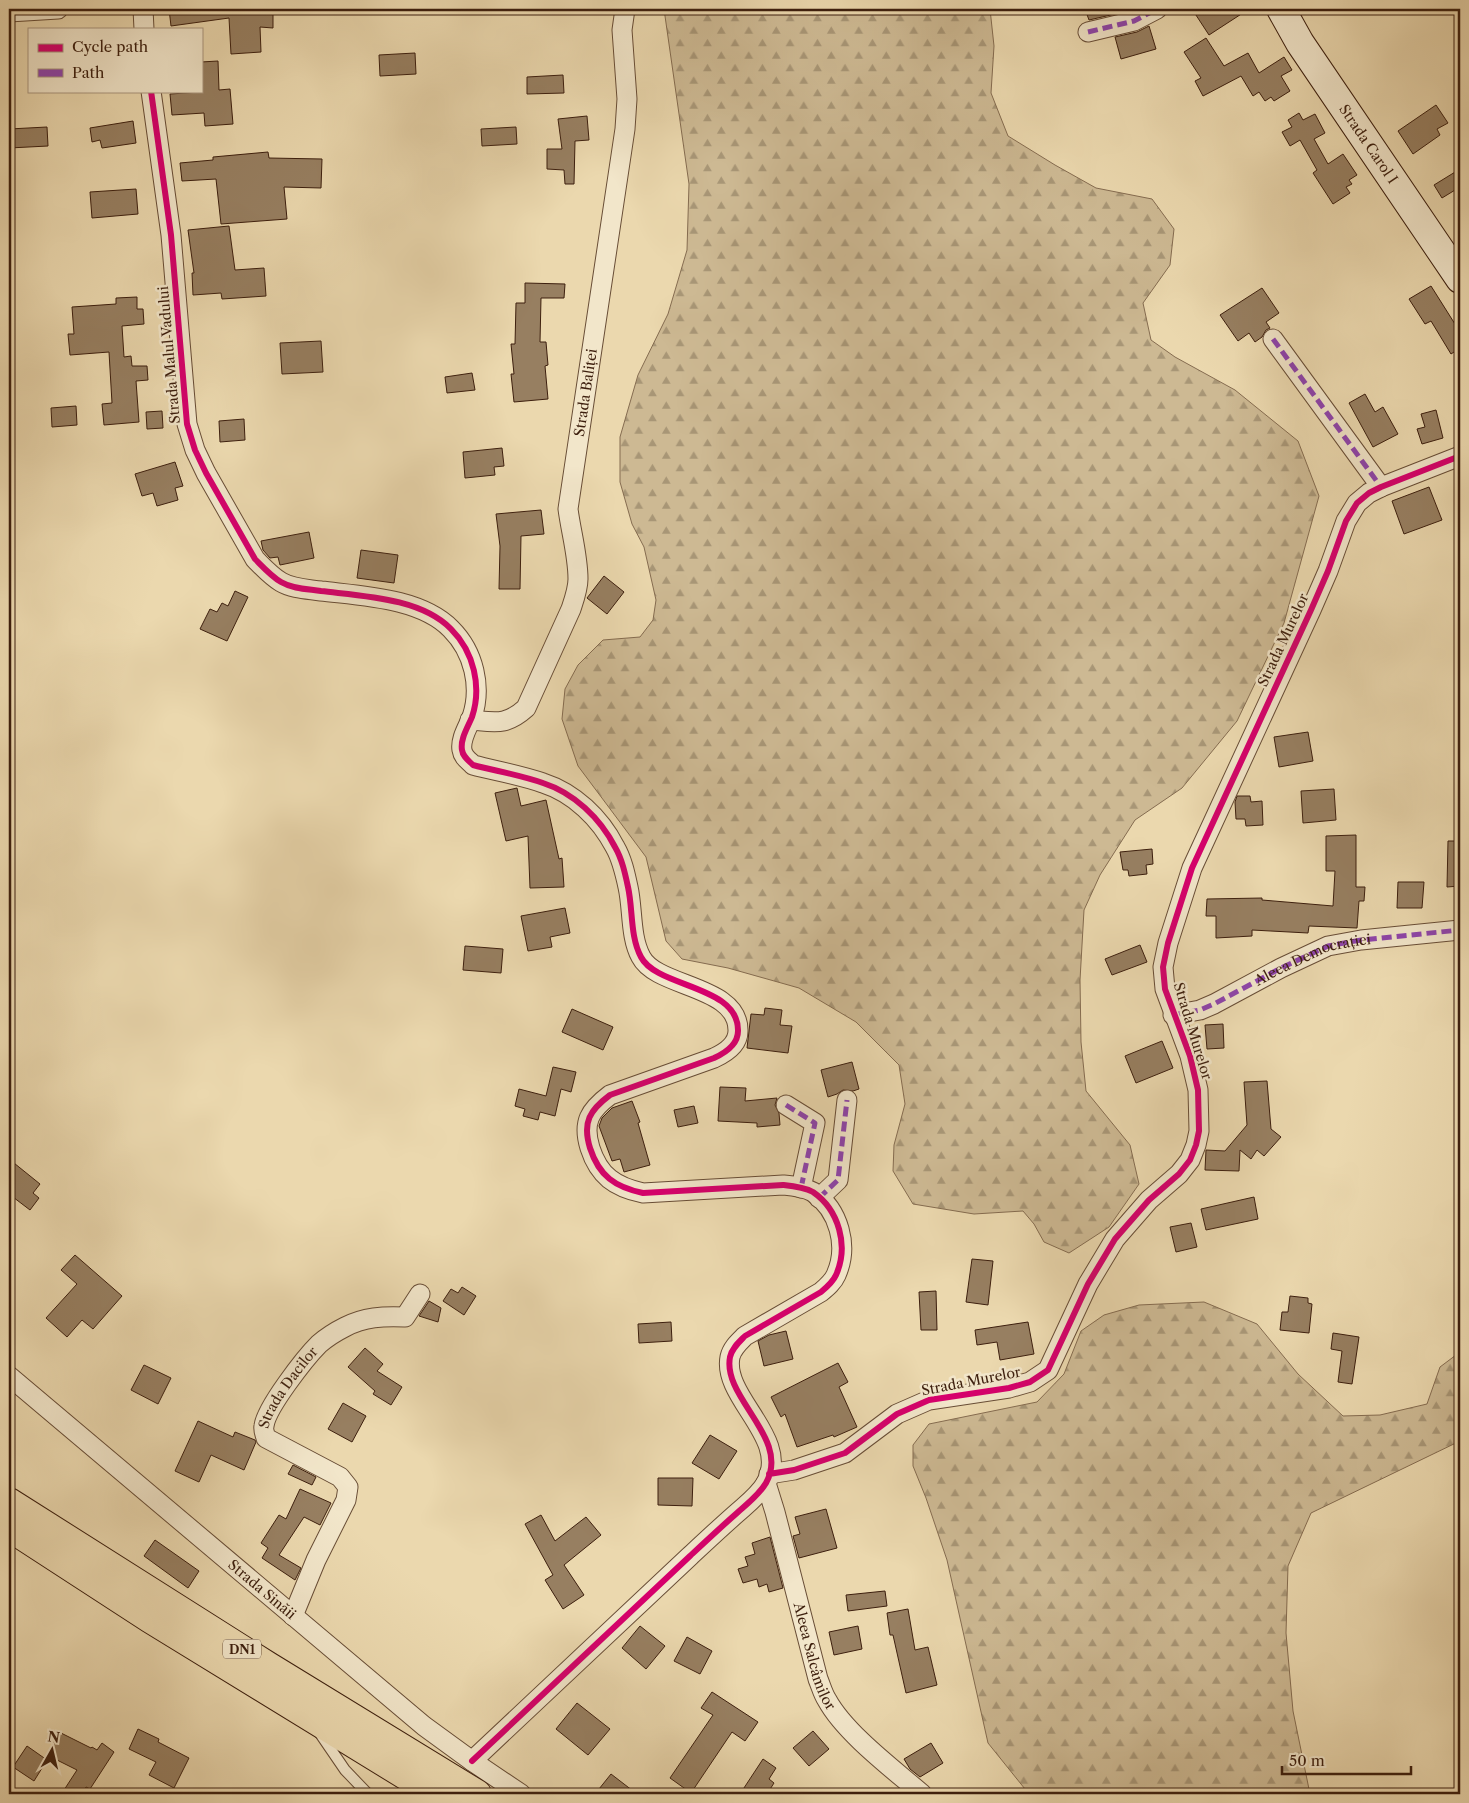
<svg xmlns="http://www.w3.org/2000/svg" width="1469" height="1803" font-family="'Libre Caslon Text',serif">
  <defs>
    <pattern id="forest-firs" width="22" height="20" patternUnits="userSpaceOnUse" patternTransform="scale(1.25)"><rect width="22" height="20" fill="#cdb993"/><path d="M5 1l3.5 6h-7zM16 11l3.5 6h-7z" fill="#a89676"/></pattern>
  </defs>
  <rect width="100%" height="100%" fill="#ebd8ae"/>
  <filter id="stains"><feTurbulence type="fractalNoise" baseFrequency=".004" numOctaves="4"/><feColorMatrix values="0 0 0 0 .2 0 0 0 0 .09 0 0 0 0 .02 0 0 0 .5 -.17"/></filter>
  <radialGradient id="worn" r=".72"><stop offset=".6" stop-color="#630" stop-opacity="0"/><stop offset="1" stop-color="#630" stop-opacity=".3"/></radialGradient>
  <path fill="url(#forest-firs)" stroke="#856c50" d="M 664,9 L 990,9 L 994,46 L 991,93 L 1008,136 L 1055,165 L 1096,188 L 1152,199 L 1174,229 L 1170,265 L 1143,303 L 1151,340 L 1175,357 L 1235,390 L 1298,441 L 1319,496 L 1284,623 L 1237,721 L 1182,788 L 1135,820 L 1100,875 L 1084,910 L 1080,980 L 1081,1042 L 1086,1091 L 1130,1145 L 1139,1184 L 1109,1227 L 1069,1253 L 1044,1242 L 1034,1224 L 1023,1211 L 974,1214 L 913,1204 L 893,1171 L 894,1145 L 905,1104 L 899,1065 L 856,1022 L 799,988 L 728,968 L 682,959 L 666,941 L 646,857 L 578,766 L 562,719 L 565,689 L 578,665 L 603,640 L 640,637 L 653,620 L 656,600 L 644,547 L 632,524 L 620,482 L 620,437 L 638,375 L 668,314 L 687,250 L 689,184 Z
    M 1204,1302 L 1257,1324 L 1298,1374 L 1343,1416 L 1380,1415 L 1427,1404 L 1440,1367 L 1460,1352 L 1460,1441 L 1311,1513 L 1288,1566 L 1286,1633 L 1293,1711 L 1310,1794 L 1029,1794 L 988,1743 L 947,1560 L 926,1498 L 913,1466 L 913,1445 L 929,1424 L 1037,1402 L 1064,1374 L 1081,1331 L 1104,1315 L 1139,1305 Z"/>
  <path fill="#977f61" stroke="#3d1f0e" d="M 169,9 L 273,9 L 273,28 L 260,27 L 261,52 L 231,54 L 229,18 L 171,26 Z
    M 1085,9 L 1128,9 L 1128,11 L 1089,20 Z
    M 1192,9 L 1249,9 L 1209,35 Z
    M 1149,26 L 1156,49 L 1121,59 L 1115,37 L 1137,32 Z
    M 1206,38 L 1224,66 L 1248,53 L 1259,73 L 1284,57 L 1292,70 L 1281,76 L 1290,91 L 1274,101 L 1271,97 L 1265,101 L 1259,92 L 1253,96 L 1241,76 L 1203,96 L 1195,81 L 1201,78 L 1184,52 Z
    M 415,53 L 416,74 L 380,76 L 379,55 Z
    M 218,61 L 219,90 L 230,89 L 233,124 L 205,126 L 204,113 L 172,115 L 170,94 L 201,92 L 201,62 Z
    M 563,75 L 564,93 L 527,94 L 527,77 Z
    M 1436,105 L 1448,123 L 1437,129 L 1440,135 L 1413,154 L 1398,131 Z
    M 1299,113 L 1303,120 L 1315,114 L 1325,133 L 1314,139 L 1328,164 L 1343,154 L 1357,175 L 1349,180 L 1352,184 L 1346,187 L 1350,193 L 1333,204 L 1313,173 L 1317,170 L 1300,140 L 1290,146 L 1282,132 L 1292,127 L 1288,120 Z
    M 587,116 L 589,140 L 575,141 L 574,184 L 565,184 L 564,170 L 547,169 L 547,149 L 562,149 L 558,119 Z
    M 133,121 L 136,143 L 102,148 L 100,140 L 92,142 L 90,128 Z
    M 47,127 L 48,146 L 9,148 L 9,129 Z
    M 516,127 L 517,144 L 482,146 L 481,129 Z
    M 268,152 L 269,158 L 322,159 L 321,188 L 284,187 L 287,219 L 221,224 L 216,179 L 182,181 L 180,163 L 213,160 L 213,157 Z
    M 1460,169 L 1460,187 L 1442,198 L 1434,185 Z
    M 136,189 L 138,214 L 92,218 L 90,192 Z
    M 229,226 L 235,270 L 264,268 L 266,296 L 222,299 L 221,293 L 193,295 L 192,273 L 194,273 L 188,230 Z
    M 525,283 L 565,284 L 564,298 L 541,298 L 540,342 L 546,342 L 548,365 L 545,366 L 548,399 L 514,402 L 511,374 L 514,374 L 511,344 L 515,344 L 516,303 L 525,303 Z
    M 1431,286 L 1460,332 L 1460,348 L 1451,354 L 1431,321 L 1425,324 L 1409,299 Z
    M 1262,288 L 1279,313 L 1266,322 L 1270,328 L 1266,330 L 1262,337 L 1255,342 L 1249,333 L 1238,341 L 1220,315 Z
    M 137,297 L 137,309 L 143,309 L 144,324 L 122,326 L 124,357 L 131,356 L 132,366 L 147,366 L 148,380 L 136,381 L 139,422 L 104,425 L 102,404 L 112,403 L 109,352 L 70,355 L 68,334 L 74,334 L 72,307 L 116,304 L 116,298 Z
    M 321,341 L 323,372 L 282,374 L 280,343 Z
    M 472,373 L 475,390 L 447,393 L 445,377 Z
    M 1365,394 L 1375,412 L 1383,407 L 1398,434 L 1373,447 L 1349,403 Z
    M 76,406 L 77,425 L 52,427 L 51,408 Z
    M 1436,410 L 1443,438 L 1422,444 L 1417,429 L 1425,427 L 1421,414 Z
    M 162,411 L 163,428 L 147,429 L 146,412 Z
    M 244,419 L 245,440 L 220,442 L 219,421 Z
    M 502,448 L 504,466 L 494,467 L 495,475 L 465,478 L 463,452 Z
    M 175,462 L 183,486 L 175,488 L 178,500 L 157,506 L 153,493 L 142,496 L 135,474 Z
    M 1429,487 L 1442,520 L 1404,534 L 1392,501 Z
    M 541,510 L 544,534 L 521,536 L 520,589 L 499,589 L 500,546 L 496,514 Z
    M 309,532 L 314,558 L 280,565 L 278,557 L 270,558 L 263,550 L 261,541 Z
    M 361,550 L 398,555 L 394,583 L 357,578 Z
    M 604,576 L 624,592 L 607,614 L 587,598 Z
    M 235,591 L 248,597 L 227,641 L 200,629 L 210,609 L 217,612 L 222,603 L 228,606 Z
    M 1308,732 L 1313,761 L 1279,767 L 1274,737 Z
    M 517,788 L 521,806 L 546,800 L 559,859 L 562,858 L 564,887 L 530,888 L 528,836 L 506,841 L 495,793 Z
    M 1334,789 L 1336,820 L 1303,823 L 1301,791 Z
    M 1237,796 L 1250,796 L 1251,802 L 1262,801 L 1263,825 L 1246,826 L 1245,819 L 1236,819 L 1235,802 Z
    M 1356,835 L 1356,887 L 1365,887 L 1364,901 L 1359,901 L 1357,928 L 1309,926 L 1308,933 L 1252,930 L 1252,936 L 1216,938 L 1216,916 L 1206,916 L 1207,899 L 1262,898 L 1262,900 L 1333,906 L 1335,871 L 1326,871 L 1326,836 Z
    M 1448,841 L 1460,841 L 1460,886 L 1447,887 Z
    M 1152,849 L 1153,864 L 1146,865 L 1147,874 L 1129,876 L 1128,870 L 1123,870 L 1120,852 Z
    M 1398,882 L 1424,882 L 1422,908 L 1397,908 Z
    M 565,908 L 570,933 L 550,937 L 552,947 L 528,951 L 521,916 Z
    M 1140,945 L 1147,962 L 1112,975 L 1105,959 Z
    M 465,946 L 503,949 L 501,973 L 463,970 Z
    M 765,1008 L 782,1010 L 780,1025 L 792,1026 L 788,1053 L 747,1048 L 751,1014 L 764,1015 Z
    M 572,1009 L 613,1027 L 603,1050 L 562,1032 Z
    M 1223,1024 L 1224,1048 L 1207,1049 L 1205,1025 Z
    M 1162,1041 L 1173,1068 L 1136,1083 L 1125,1056 Z
    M 852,1062 L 859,1089 L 853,1091 L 843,1090 L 837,1094 L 828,1097 L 821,1070 Z
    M 553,1067 L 576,1072 L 571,1092 L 561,1089 L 555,1116 L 540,1112 L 538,1120 L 523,1116 L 525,1109 L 515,1106 L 519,1089 L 546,1096 Z
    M 1267,1081 L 1271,1129 L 1281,1137 L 1264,1156 L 1257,1150 L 1251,1159 L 1240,1150 L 1239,1171 L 1205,1170 L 1206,1150 L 1225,1151 L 1247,1125 L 1244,1082 Z
    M 720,1087 L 746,1088 L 745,1101 L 777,1098 L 775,1105 L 779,1113 L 780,1125 L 757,1127 L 757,1123 L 718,1121 Z
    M 632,1101 L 640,1122 L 638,1123 L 650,1165 L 624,1172 L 620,1159 L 612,1161 L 599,1126 L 602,1118 L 612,1108 Z
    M 694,1106 L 698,1123 L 678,1127 L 674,1110 Z
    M 9,1159 L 40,1184 L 33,1193 L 39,1198 L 30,1210 L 9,1194 Z
    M 1254,1197 L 1258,1219 L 1206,1230 L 1201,1209 Z
    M 1191,1223 L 1197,1247 L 1176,1252 L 1170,1227 Z
    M 75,1255 L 122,1296 L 93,1329 L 82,1320 L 67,1337 L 46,1318 L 77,1284 L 61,1270 Z
    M 972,1259 L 993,1261 L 988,1305 L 966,1302 Z
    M 462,1287 L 476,1296 L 464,1315 L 443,1301 L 451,1289 L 458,1293 Z
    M 936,1291 L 937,1330 L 921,1330 L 919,1292 Z
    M 1290,1296 L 1308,1298 L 1308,1303 L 1312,1304 L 1309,1333 L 1280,1330 L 1282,1312 L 1288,1312 Z
    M 429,1301 L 441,1308 L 438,1322 L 419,1316 Z
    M 671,1322 L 672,1341 L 639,1343 L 638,1324 Z
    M 1028,1322 L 1034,1354 L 1000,1360 L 997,1342 L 977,1345 L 975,1330 Z
    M 786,1331 L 793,1359 L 764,1366 L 758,1341 L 769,1335 Z
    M 1333,1333 L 1359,1337 L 1352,1384 L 1338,1382 L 1342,1351 L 1331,1349 Z
    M 365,1348 L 383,1364 L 377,1371 L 402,1387 L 391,1405 L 373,1394 L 375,1391 L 348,1367 Z
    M 838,1363 L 848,1382 L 839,1387 L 857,1427 L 834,1437 L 833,1435 L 797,1447 L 785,1414 L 781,1417 L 771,1397 Z
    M 144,1365 L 171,1378 L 158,1404 L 131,1390 Z
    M 343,1403 L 366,1416 L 352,1442 L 328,1429 Z
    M 198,1421 L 233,1437 L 235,1432 L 255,1440 L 256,1442 L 244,1470 L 211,1455 L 199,1482 L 175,1471 Z
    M 710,1435 L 737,1451 L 719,1479 L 692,1463 Z
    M 293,1465 L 316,1477 L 312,1485 L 288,1474 Z
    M 658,1478 L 693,1478 L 692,1506 L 658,1505 Z
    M 300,1489 L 331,1503 L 320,1525 L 304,1517 L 279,1555 L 301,1568 L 295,1580 L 262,1558 L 268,1548 L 261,1543 L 279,1515 L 286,1519 Z
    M 826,1509 L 837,1548 L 799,1558 L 793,1536 L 800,1534 L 795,1517 Z
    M 541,1515 L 555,1541 L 586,1517 L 601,1535 L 564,1565 L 584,1595 L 563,1609 L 545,1580 L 553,1575 L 525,1524 Z
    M 770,1537 L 783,1588 L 769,1592 L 767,1584 L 759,1587 L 757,1579 L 743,1583 L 738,1569 L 748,1566 L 745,1557 L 755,1554 L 752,1543 Z
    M 155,1540 L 199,1571 L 188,1588 L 144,1556 Z
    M 885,1591 L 887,1606 L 848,1611 L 846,1595 Z
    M 908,1609 L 915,1650 L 928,1647 L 937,1685 L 906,1693 L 893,1635 L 890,1635 L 887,1613 Z
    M 640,1626 L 665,1646 L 646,1669 L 622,1648 Z
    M 858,1626 L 862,1649 L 834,1655 L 829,1632 Z
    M 687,1637 L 712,1651 L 700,1674 L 674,1661 Z
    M 712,1692 L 758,1722 L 745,1741 L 732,1732 L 691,1793 L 670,1778 L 713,1715 L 701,1708 Z
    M 577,1703 L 610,1729 L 588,1755 L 556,1729 Z
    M 138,1729 L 159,1739 L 158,1742 L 189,1758 L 174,1788 L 149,1775 L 156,1762 L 129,1749 Z
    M 813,1731 L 829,1749 L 809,1766 L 793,1748 Z
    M 59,1732 L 91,1748 L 92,1747 L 97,1750 L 102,1743 L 114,1752 L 90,1789 L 86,1787 L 82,1794 L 71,1794 L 64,1790 L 77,1770 L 47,1755 Z
    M 931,1743 L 943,1763 L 920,1777 L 910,1769 L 904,1759 Z
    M 27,1746 L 47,1760 L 34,1781 L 13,1767 Z
    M 763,1759 L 776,1768 L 769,1779 L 774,1783 L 767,1794 L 740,1794 Z
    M 611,1774 L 637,1794 L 595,1794 Z"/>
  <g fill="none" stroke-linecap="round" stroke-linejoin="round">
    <defs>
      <path id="lane" d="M 319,1732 L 345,1770 L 368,1794"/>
      <g id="street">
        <path d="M 143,9 L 144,29"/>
        <path d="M 9,12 L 58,9"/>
        <path d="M 1088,32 L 1134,21 L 1157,9"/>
        <path d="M 151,91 L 171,235 L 187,424 L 195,450 L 206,473 L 255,559 C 263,567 271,576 281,582 C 293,589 308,589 321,591 C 362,596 421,598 451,629 C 474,652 482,687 472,717 C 468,727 460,739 462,750 C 463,757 468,760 473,765 C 496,771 520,775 543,783 C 574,793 600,818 615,847 C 622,859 625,873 628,887 C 633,909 630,937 641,957 C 657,988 739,985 738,1031 C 738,1045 725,1053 714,1058 L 610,1095 C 590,1110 582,1122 590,1148 C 599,1176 615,1187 643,1193 L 783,1185 C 793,1186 804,1187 813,1192 C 839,1210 849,1246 836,1275 C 833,1282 827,1287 821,1292 L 745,1336 C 739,1342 732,1348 730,1357 C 722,1398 791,1438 766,1483 C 759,1495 747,1504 737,1513 C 721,1527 705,1542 690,1556 C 617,1625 544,1693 472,1761"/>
        <path d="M 1273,339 L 1381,487"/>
        <path id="s1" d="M 470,720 C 496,722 506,726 526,708 L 571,609 C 574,600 578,589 578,579 C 578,556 571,532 568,509 L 625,129 L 627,99 L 622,30 L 625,9"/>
        <path d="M 1173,1015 L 1200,1010 L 1214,1004 L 1281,968 L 1328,946 L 1361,940 L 1460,930"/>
        <path d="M 786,1105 L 815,1123 L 801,1188"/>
        <path d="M 819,1198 L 838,1180 L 847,1100"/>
        <path id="s2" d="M 9,1376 L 424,1726 L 472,1761 L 521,1794"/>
        <path d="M 769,1474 L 794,1470 L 845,1453 L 897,1414 L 929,1400 L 1009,1388 L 1030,1382 L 1048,1370 L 1088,1284 L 1115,1239 L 1149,1200 L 1179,1174 L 1190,1160 L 1196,1145 L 1199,1131 L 1198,1090 L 1190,1056 L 1165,989 L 1163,967 L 1168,943 L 1192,868 L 1311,610 L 1328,571 L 1346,521 L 1357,503 L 1369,493 L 1381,487 L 1460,456"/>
        <path id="s3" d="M 766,1483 L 775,1512 L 818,1679 C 821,1686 823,1694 827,1700 C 845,1733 893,1769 922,1794"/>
        <path id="s4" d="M 293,1616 L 316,1560 L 346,1500 L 348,1487 L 340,1477 L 266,1438 C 265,1434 263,1430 264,1426 C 266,1408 305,1358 319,1344 C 326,1338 337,1331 345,1327 C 364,1317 383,1316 405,1317 L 420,1294"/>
      </g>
      <g id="secondary">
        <path id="s5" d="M 1281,9 L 1300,43 L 1460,279"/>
      </g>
      <path id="highway" d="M 9,1502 L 268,1666 L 477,1794
        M 9,1527 L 149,1618 L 436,1794"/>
    </defs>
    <use href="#lane" stroke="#684d36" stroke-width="12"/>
    <use href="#street" stroke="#684d36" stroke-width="21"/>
    <use href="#secondary" stroke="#3d1f0e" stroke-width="30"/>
    <use href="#highway" stroke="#3d1f0e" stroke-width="30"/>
    <use href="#lane" stroke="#f2e6ca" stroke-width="10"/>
    <use href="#street" stroke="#f2e6ca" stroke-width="19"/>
    <use href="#secondary" stroke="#f2e6ca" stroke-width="28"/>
    <use href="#highway" stroke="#ebd8ae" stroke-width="28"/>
    <g stroke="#8e44ad" stroke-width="5" stroke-dasharray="10 5" stroke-linecap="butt">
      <path d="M 9,12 L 58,9"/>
      <path d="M 1088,32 L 1134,21 L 1157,9"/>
      <path d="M 1273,339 L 1381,487"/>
      <path id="s6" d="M 1173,1015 L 1200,1010 L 1214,1004 L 1281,968 L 1328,946 L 1361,940 L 1460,930"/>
      <path d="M 786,1105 L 815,1123 L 801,1188"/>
      <path d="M 819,1198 L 838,1180 L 847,1100"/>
    </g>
    <defs>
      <path id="cycleway" d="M 151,91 L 171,235 L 187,424 L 195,450 L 206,473 L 255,559 C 263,567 271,576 281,582 C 293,589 308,589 321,591 C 362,596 421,598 451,629 C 474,652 482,687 472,717 C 468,727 460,739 462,750 C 463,757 468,760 473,765 C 496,771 520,775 543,783 C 574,793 600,818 615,847 C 622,859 625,873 628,887 C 633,909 630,937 641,957 C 657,988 739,985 738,1031 C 738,1045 725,1053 714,1058 L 610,1095 C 590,1110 582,1122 590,1148 C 599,1176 615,1187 643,1193 L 783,1185 C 793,1186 804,1187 813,1192 C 839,1210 849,1246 836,1275 C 833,1282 827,1287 821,1292 L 745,1336 C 739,1342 732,1348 730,1357 C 722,1398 791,1438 766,1483 C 759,1495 747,1504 737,1513 C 721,1527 705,1542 690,1556 C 617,1625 544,1693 472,1761
        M 769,1474 L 794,1470 L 845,1453 L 897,1414 L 929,1400 L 1009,1388 L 1030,1382 L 1048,1370 L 1088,1284 L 1115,1239 L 1149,1200 L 1179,1174 L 1190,1160 L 1196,1145 L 1199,1131 L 1198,1090 L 1190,1056 L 1165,989 L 1163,967 L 1168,943 L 1192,868 L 1311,610 L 1328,571 L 1346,521 L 1357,503 L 1369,493 L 1381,487 L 1460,456"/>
    </defs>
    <use href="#cycleway" stroke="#f2e6ca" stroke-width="9"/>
    <use href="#cycleway" stroke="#d6006c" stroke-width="6"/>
  </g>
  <g text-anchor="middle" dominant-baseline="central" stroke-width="5" stroke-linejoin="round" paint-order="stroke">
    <rect fill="#f2e6ca" stroke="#735b46" stroke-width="1" x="223" y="1639.5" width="38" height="19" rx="4"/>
    <g font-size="12" font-weight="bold" fill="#3d1f0e">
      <text x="242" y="1649">DN1</text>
    </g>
    <g font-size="14" fill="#3d1f0e" stroke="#f2e6ca">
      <text stroke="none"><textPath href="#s5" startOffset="161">Strada Carol I</textPath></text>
      <text transform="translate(169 355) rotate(-95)">Strada Malul Vadului</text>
      <text stroke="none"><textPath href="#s1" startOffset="388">Strada Baliței</textPath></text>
      <text transform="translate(1283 640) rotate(-65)">Strada Murelor</text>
      <text stroke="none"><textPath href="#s6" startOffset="152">Aleea Democrației</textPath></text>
      <text transform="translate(1193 1031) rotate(73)">Strada Murelor</text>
      <text transform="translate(971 1381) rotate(-11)">Strada Murelor</text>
      <text stroke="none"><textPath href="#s4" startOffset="295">Strada Dacilor</textPath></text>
      <text stroke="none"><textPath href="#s2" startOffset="331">Strada Sinăii</textPath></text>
      <text stroke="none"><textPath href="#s3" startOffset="180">Aleea Salcâmilor</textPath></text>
    </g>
  </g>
  <rect width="1469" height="1803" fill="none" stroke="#ebd8ae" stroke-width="30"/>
  <rect x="10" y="10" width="1449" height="1783" fill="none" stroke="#3d1f0e" stroke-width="2.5"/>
  <rect x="15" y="15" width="1439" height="1773" fill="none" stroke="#3d1f0e"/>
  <rect x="28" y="28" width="175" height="65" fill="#f2e6ca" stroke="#aa967f"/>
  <rect x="38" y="44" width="25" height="8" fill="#d6006c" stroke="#aa967f"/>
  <text x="72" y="52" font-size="15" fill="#3d1f0e">Cycle path</text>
  <rect x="38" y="69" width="25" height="8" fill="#8e44ad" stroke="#aa967f"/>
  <text x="72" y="78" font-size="15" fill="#3d1f0e">Path</text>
  <g transform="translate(52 1750) rotate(8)" stroke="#f2e6ca" stroke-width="4" paint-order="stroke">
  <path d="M0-4L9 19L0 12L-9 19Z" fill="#3d1f0e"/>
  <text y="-8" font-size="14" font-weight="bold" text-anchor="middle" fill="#3d1f0e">N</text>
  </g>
  <path d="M1282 1766v8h129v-8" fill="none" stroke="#3d1f0e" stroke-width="2.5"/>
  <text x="1289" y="1766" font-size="15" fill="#3d1f0e" stroke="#f2e6ca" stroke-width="4" paint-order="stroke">50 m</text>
  <rect width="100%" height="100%" filter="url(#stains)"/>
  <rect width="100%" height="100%" fill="url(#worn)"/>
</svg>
